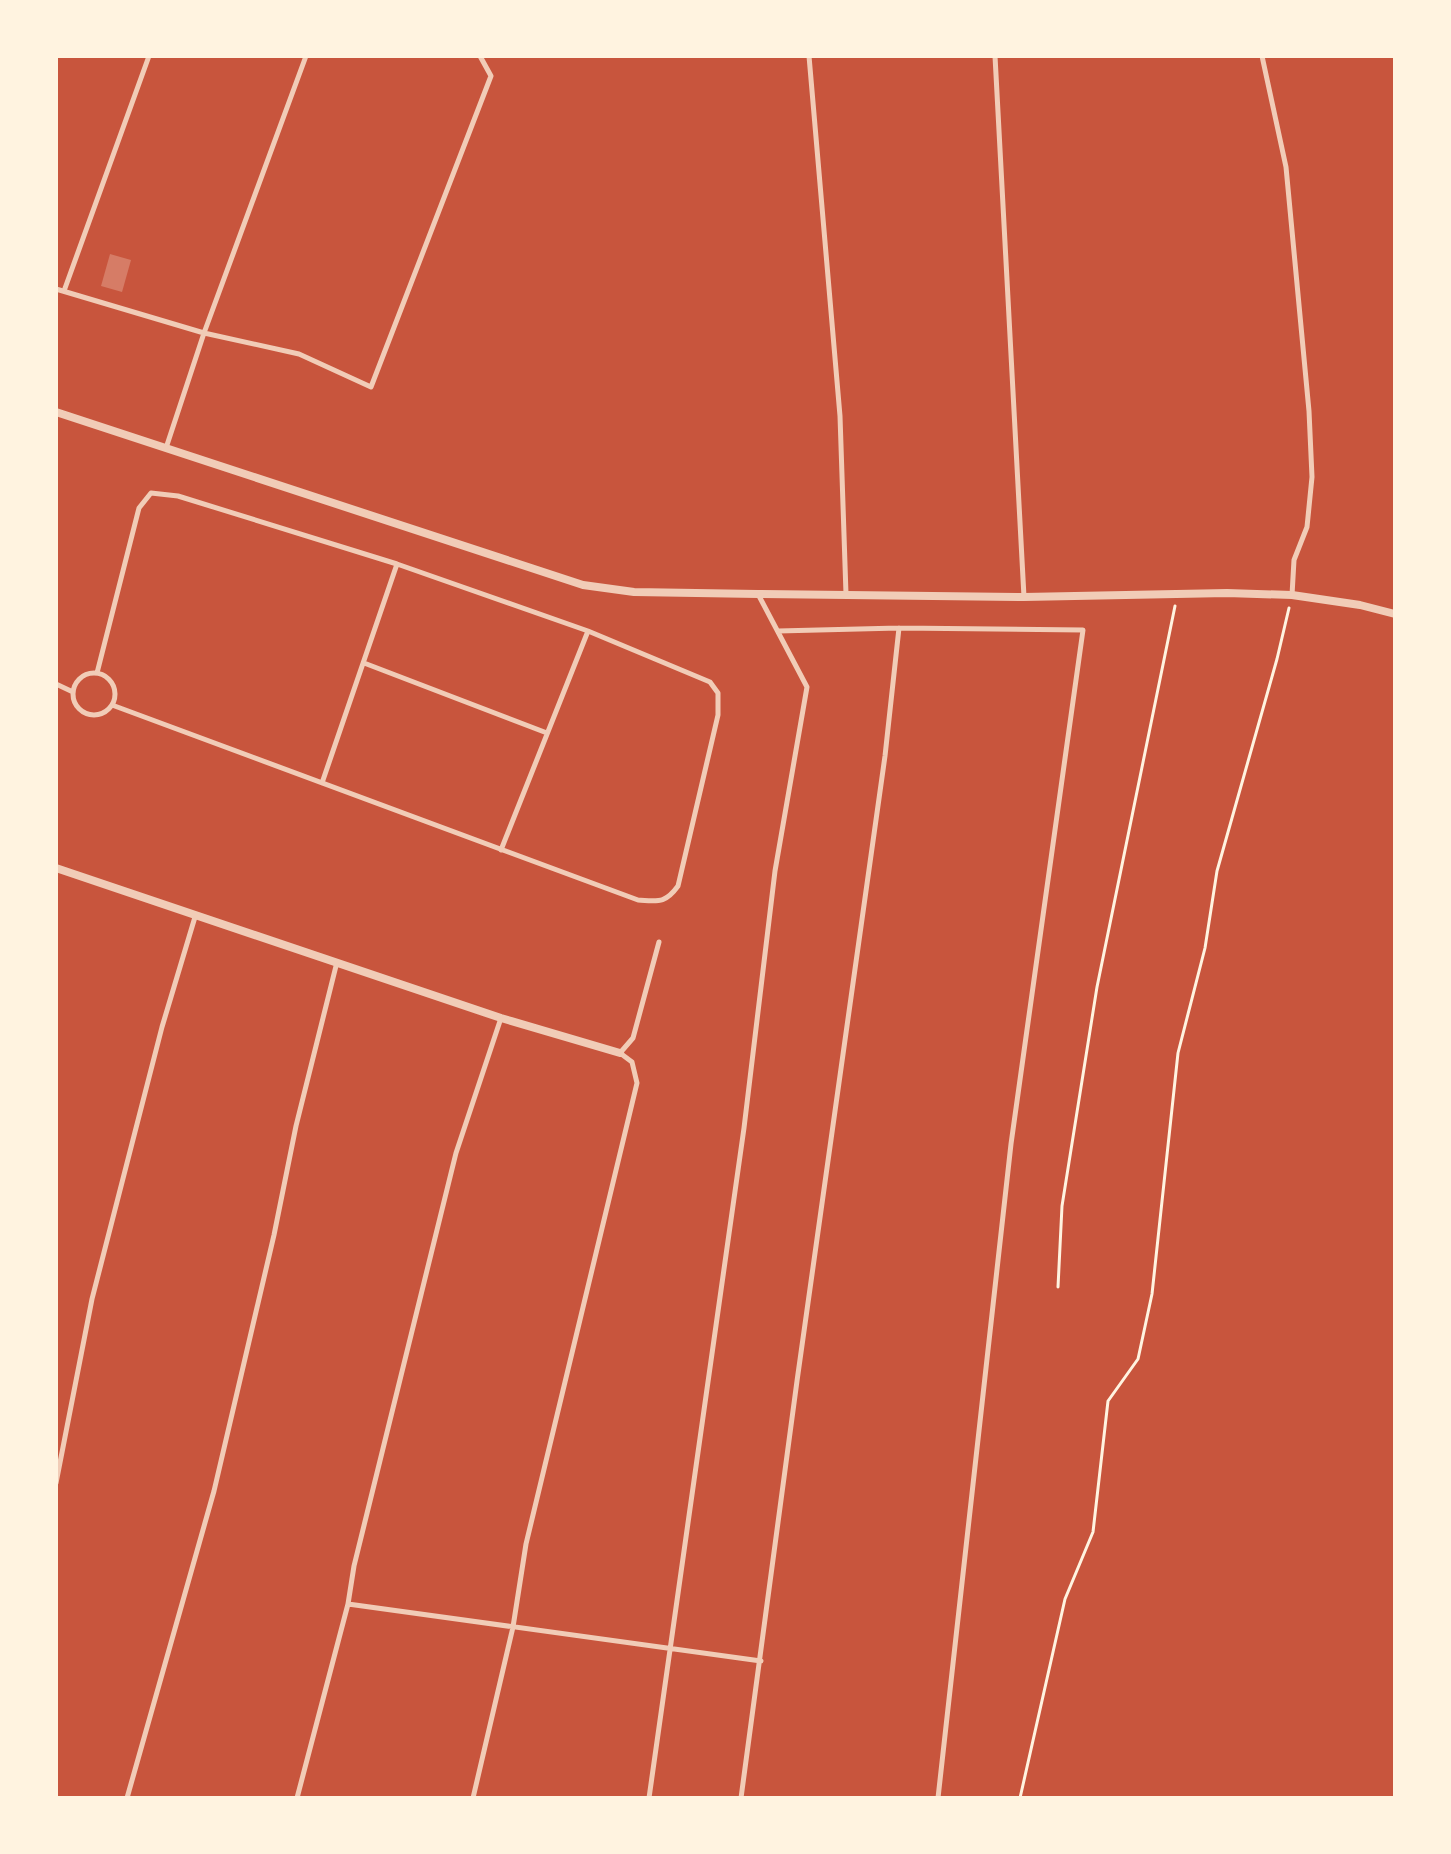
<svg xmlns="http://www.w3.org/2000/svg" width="1451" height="1854" font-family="Barlow,sans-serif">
  <rect width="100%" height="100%" fill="#c8553d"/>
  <path fill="#d67c66" d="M 110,254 L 131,260 L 122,292 L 101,286 Z"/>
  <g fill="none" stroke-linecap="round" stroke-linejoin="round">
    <path stroke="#fff3e0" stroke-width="3" d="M 1058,1287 L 1062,1206 L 1097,987 L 1175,606
      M 1020,1798 L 1065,1599 L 1093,1532 L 1108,1401 L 1138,1359 L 1152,1294 L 1178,1053 L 1205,948 L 1217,871 L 1277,659 L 1289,608"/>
    <path stroke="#f1ccb7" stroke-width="5" d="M 809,56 L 840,416 L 846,594
      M 995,56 L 1024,597
      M 1262,56 L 1286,167 L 1309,411 L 1312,477 L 1307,527 L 1294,560 L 1292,595
      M 56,289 L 204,333 L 299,354 L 371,387 L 491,76 L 480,56
      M 64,291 L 149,56
      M 166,448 L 204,333 L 306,56
      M 778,631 L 899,628 L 1083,630 L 1011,1144 L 938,1798
      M 364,663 L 547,733
      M 97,673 L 139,508 L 151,493 L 178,496 L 397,564 L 588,631 L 710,682 L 718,693 L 718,715 L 678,886 C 665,904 658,901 638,900 L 112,705
      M73 694a21 21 0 1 1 42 0a21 21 0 1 1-42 0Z
      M 56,684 L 73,692
      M 322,783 L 397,564
      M 501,850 L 588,631
      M 56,1483 L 92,1299 L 162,1027 L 195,917
      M 348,1604 L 761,1661
      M 127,1798 L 214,1491 L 274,1235 L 296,1126 L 337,962
      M 297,1798 L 348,1604 L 354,1566 L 456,1153 L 501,1018
      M 473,1798 L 513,1627 L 526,1544 L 637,1083 L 632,1062 L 620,1053 L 633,1038 L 659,942
      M 649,1798 L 744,1128 L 775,871 L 807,687 L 758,594
      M 741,1798 L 797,1381 L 885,756 L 899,628"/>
    <path stroke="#f1ccb7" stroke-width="8" d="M 56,412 L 583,585 L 634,592 L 758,594 L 1024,597 L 1227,593 L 1292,595 L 1360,605 L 1395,614
      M 56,868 L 501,1018 L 620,1053"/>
  </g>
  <rect width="1451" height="1854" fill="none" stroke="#fff3e0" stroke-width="116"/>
</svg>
